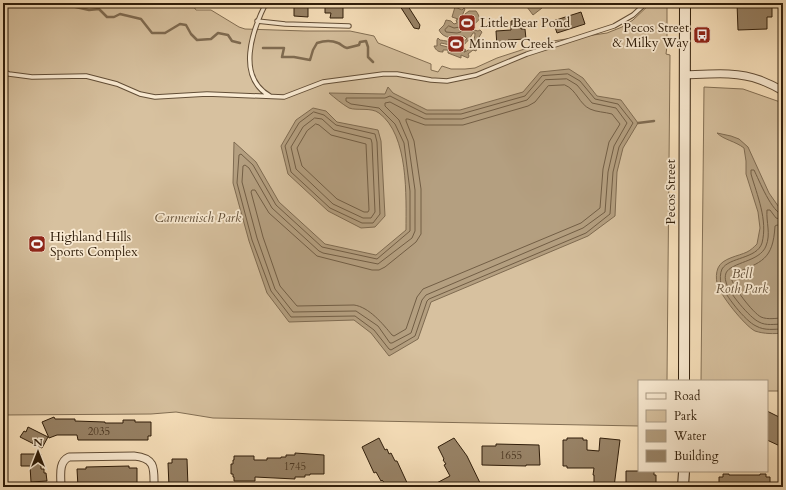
<svg xmlns="http://www.w3.org/2000/svg" width="786" height="490" font-family="Cardo,serif">
  <rect width="100%" height="100%" fill="#f9e2bd"/>
  <filter id="stains"><feTurbulence type="fractalNoise" baseFrequency=".005" numOctaves="4"/><feColorMatrix values="0 0 0 0 .2 0 0 0 0 .09 0 0 0 0 .02 0 0 0 .5 -.17"/></filter>
  <radialGradient id="worn" r=".72"><stop offset=".6" stop-color="#630" stop-opacity="0"/><stop offset="1" stop-color="#630" stop-opacity=".3"/></radialGradient>
  <path fill="#d7c19f" stroke="#836f54" d="M 3,3 L 191,3 L 196,10 L 211,10 L 239,27 L 245,29 L 305,31 L 350,31 L 374,36 L 378,43 L 431,64 L 431,70 L 438,72 L 442,66 L 451,69 L 465,69 L 475,68 L 497,58 L 546,42 L 607,33 L 622,27 L 633,20 L 651,3 L 667,3 L 667,46 L 666,54 L 670,55 L 667,381 L 639,381 L 639,426 L 213,418 L 176,412 L 151,414 L 3,415 Z
    M 704,87 L 743,89 L 783,103 L 783,391 L 767,391 L 767,381 L 701,381 Z"/>
  <path fill="#b49f80" stroke="#7f6b51" fill-rule="evenodd" d="M 524,3 L 538,3 L 542,8 L 533,15 Z
    M 455,7 L 462,10 L 464,8 L 465,9 L 462,16 L 463,22 L 465,21 L 465,14 L 469,11 L 476,11 C 485,23 472,23 465,29 L 466,30 L 474,30 L 478,31 L 480,30 L 482,32 L 478,39 L 480,40 L 476,51 L 473,50 L 468,54 L 469,56 L 468,58 L 461,55 L 461,58 L 448,53 L 448,50 L 443,50 L 443,52 C 439,52 436,51 434,46 L 437,46 L 437,40 L 438,38 L 440,40 C 449,41 459,45 467,39 L 464,36 C 455,39 443,39 439,30 L 444,25 L 446,20 L 451,21 L 454,24 L 457,23 L 456,20 L 458,19 L 452,17 ZM 473,33 L 475,33 C 475,40 471,51 464,52 L 466,51 L 465,49 L 459,50 L 440,45 L 441,43 C 460,47 462,51 473,33 Z
    M 569,69 L 583,78 L 597,96 L 621,100 L 638,123 L 623,148 L 617,172 L 615,216 L 588,236 L 431,302 L 418,339 L 389,356 L 371,333 L 354,320 L 289,322 L 267,293 L 249,241 L 233,183 L 234,142 L 256,162 L 279,202 L 325,244 L 376,255 L 406,230 C 406,197 409,135 379,113 C 371,107 357,111 349,108 C 342,104 335,98 329,93 L 385,94 L 388,87 L 393,93 L 427,110 L 460,110 L 523,92 L 540,72 Z
    M 313,108 L 326,111 L 337,122 L 378,130 L 381,141 L 385,216 L 375,227 L 361,228 L 328,211 L 288,174 L 281,146 L 296,120 Z
    M 717,133 L 731,136 L 739,139 L 748,147 L 769,193 L 783,213 L 783,333 C 774,334 764,334 755,331 C 745,326 719,294 717,283 C 716,278 716,273 718,268 C 722,258 739,256 747,252 C 751,250 754,247 757,244 L 760,228 L 758,212 L 746,174 L 746,161 L 744,148 C 735,141 724,140 717,133 Z"/>
  <g fill="none" stroke-linecap="round" stroke-linejoin="round">
    <path stroke="#725e45" stroke-width="1" d="M 449,26 L 454,28 L 460,27 L 461,32 L 457,33 L 446,32 L 445,30 Z
      M 568,74 L 580,81 L 595,99 L 618,104 L 633,123 L 619,147 L 613,172 L 610,214 L 586,233 L 429,299 L 427,301 L 415,336 L 391,350 L 389,349 L 374,330 L 355,316 L 291,317 L 271,291 L 252,240 L 237,183 L 239,155 L 241,154 L 253,165 L 276,205 L 322,247 L 377,259 L 410,231 L 410,191 L 404,143 L 395,124 L 379,108 L 351,104 L 346,101 L 346,98 L 385,98 L 390,96 L 426,114 L 461,114 L 525,96 L 542,76 Z
      M 567,79 L 577,85 L 592,103 L 616,108 L 627,123 L 614,146 L 608,172 L 605,212 L 583,228 L 426,295 L 422,300 L 411,333 L 392,343 L 390,343 L 378,326 L 356,311 L 293,312 L 275,289 L 257,238 L 242,182 L 243,166 L 245,165 L 249,168 L 272,208 L 319,251 L 323,253 L 378,264 L 412,238 L 415,231 L 415,190 L 408,141 L 399,120 L 385,106 L 385,103 L 390,102 L 409,112 L 425,119 L 462,119 L 527,100 L 545,80 Z
      M 565,85 C 577,90 579,104 590,109 C 596,112 605,112 612,114 L 620,124 L 609,142 L 603,169 L 600,208 L 581,223 L 423,289 L 417,297 L 406,329 L 394,336 L 392,335 C 383,324 369,307 354,305 L 297,306 L 280,286 L 263,237 L 251,192 L 252,190 L 255,190 L 269,213 L 317,256 L 372,270 L 379,270 L 385,267 L 416,242 L 421,234 L 421,189 L 414,141 L 406,121 L 406,119 L 408,119 L 425,125 L 463,125 L 528,106 L 535,102 L 548,86 Z
      M 314,112 L 324,115 L 336,125 L 375,134 L 377,142 L 380,214 L 373,223 L 362,223 L 330,208 L 291,172 L 285,146 L 299,123 Z
      M 315,118 L 322,119 L 334,130 L 371,139 L 372,143 L 375,212 L 371,218 L 363,218 L 333,204 L 296,169 L 291,147 L 303,127 Z
      M 316,124 L 319,125 L 331,135 L 366,144 L 369,210 L 368,212 L 364,212 L 337,199 L 302,166 L 297,148 L 307,131 Z
      M 783,215 C 772,213 759,180 754,170 L 751,170 L 751,174 C 757,195 768,220 762,243 C 757,259 729,257 722,269 C 720,273 720,280 721,284 C 725,295 745,321 756,326 C 765,331 774,329 783,329
      M 783,220 L 776,218 L 770,210 L 767,210 C 766,222 771,234 766,246 C 760,262 731,262 726,273 C 725,276 725,279 726,282 C 728,292 750,318 759,322 C 766,326 775,324 783,324
      M 783,226 L 777,225 L 775,226 C 773,260 762,262 733,274 L 731,277 C 732,286 753,313 761,317 C 768,320 776,318 783,318"/>
    <path stroke="#7f6b51" stroke-width="2.5" d="M 58,3 L 89,10 L 99,9 L 107,17 L 114,17 L 120,14 L 141,19 L 152,33 L 165,33 L 180,24 L 186,25 L 191,34 L 197,40 L 211,39 L 218,33 L 228,35 L 232,41 L 240,43
      M 263,48 L 284,48 L 282,57 L 294,57 L 310,60 L 313,50 L 317,43 C 323,41 331,40 338,43 C 341,44 343,47 347,48 L 359,45 L 360,42 L 366,41 L 368,47 L 368,57 L 373,62
      M 638,123 L 654,121"/>
  </g>
  <path fill="#988367" stroke="#2f1d0a" d="M 294,3 L 308,3 L 308,17 L 294,16 Z
    M 325,3 L 343,3 L 343,18 L 330,18 L 331,13 L 325,13 Z
    M 398,3 L 406,3 L 420,25 L 419,29 L 414,28 Z
    M 737,3 L 772,3 L 772,17 L 767,17 L 767,29 L 738,30 Z
    M 581,12 L 585,24 L 557,33 L 553,21 Z
    M 521,20 L 521,29 L 525,29 L 526,39 L 508,40 L 508,46 L 497,47 L 496,31 L 511,30 L 511,21 Z
    M 767,411 L 783,419 L 783,440 L 780,446 L 767,440 Z
    M 54,417 L 55,419 L 75,419 L 75,421 L 105,422 L 105,423 L 123,423 L 123,420 L 135,420 L 135,422 L 151,422 L 151,436 L 148,436 L 148,440 L 78,440 L 77,435 L 57,435 L 49,438 L 42,422 Z
    M 28,427 L 48,437 L 42,448 L 20,437 L 24,431 L 26,432 Z
    M 379,438 L 385,450 L 387,449 L 389,454 L 391,453 L 395,461 L 397,461 L 409,487 L 388,487 L 382,480 L 381,481 L 376,472 L 374,473 L 362,447 Z
    M 454,438 L 467,456 L 482,487 L 429,487 L 450,476 L 444,465 L 446,464 L 443,460 L 444,459 L 438,447 Z
    M 567,438 L 583,438 L 583,440 L 587,440 L 587,450 L 599,451 L 600,438 L 620,440 L 614,487 L 594,487 L 594,475 L 593,475 L 594,468 L 567,468 L 567,466 L 563,466 L 563,440 L 567,440 Z
    M 496,444 L 539,445 L 540,465 L 526,465 L 526,466 L 482,465 L 482,446 L 496,446 Z
    M 295,453 L 324,455 L 324,474 L 310,474 L 310,475 L 305,475 L 305,477 L 295,477 L 295,479 L 255,477 L 255,481 L 234,481 L 234,477 L 233,477 L 233,474 L 231,474 L 231,464 L 233,464 L 233,460 L 234,460 L 234,456 L 254,456 L 254,460 L 267,460 L 267,458 L 281,458 L 281,457 L 286,457 L 286,455 L 295,455 Z
    M 21,454 L 41,454 L 41,469 L 44,469 L 44,473 L 46,473 L 47,481 L 31,482 L 30,466 L 21,466 Z
    M 172,459 L 187,459 L 188,487 L 169,487 L 168,463 L 172,463 Z
    M 129,466 L 129,468 L 137,468 L 137,487 L 78,487 L 77,469 L 86,469 L 86,467 Z
    M 626,471 L 654,471 L 654,475 L 656,475 L 656,487 L 626,487 Z
    M 723,474 L 729,474 L 729,475 L 760,475 L 760,474 L 766,474 L 766,477 L 770,477 L 770,487 L 719,487 L 719,477 L 723,477 Z"/>
  <g fill="none" stroke-linecap="round" stroke-linejoin="round">
    <defs>
      <path id="service" d="M 266,3 C 252,31 236,77 270,96
        M 257,21 L 285,24 L 349,26
        M 3,71 L 9,74 L 32,77 L 86,76 L 117,84 L 140,94 L 155,97 L 207,94 L 284,97 L 323,82 L 383,74 L 397,74 L 431,80 L 447,81 L 476,75 L 527,54 L 614,26 L 633,15 L 646,3"/>
      <path id="minor" d="M 685,75 C 710,74 737,71 760,80 C 768,83 776,87 783,91
        M 61,487 C 61,476 58,462 69,457 L 134,456 C 156,458 154,469 154,487"/>
      <path id="secondary" d="M 684,381 L 685,3
        M 683,487 L 684,471"/>
    </defs>
    <use href="#service" stroke="#624e37" stroke-width="5.5"/>
    <use href="#minor" stroke="#624e37" stroke-width="9"/>
    <use href="#secondary" stroke="#2f1d0a" stroke-width="12"/>
    <use href="#service" stroke="#fbecd4" stroke-width="3.5"/>
    <use href="#minor" stroke="#fbecd4" stroke-width="7"/>
    <use href="#secondary" stroke="#fbecd4" stroke-width="10"/>
  </g>
  <defs>
    <symbol id="stadium-square" viewBox="-11 -11 22 22"><rect x="-9" y="-9" width="18" height="18" rx="4" fill="#8f2418" stroke="#fbecd4"/><path d="M0-5a6.5 5 0 1 0 0 10a6.5 5 0 1 0 0-10ZM-3.5-1.8h7v3.6h-7Z" fill="#fff"/></symbol>
    <symbol id="bus-square" viewBox="-11 -11 22 22"><rect x="-9" y="-9" width="18" height="18" rx="4" fill="#8f2418" stroke="#fbecd4"/><path d="M-5-6H5V4H4V6H2V4H-2V6H-4V4H-5ZM-3.5-4V0h7V-4ZM-3.5 1.2v1.5H-2V1.2ZM2 1.2v1.5H3.5V1.2Z" fill="#fff"/></symbol>
  </defs>
  <g fill-rule="evenodd">
    <use href="#stadium-square" x="457" y="13" width="20" height="20"/>
    <use href="#bus-square" x="692" y="25" width="20" height="20"/>
    <use href="#stadium-square" x="446" y="34" width="20" height="20"/>
    <use href="#stadium-square" x="27" y="234" width="20" height="20"/>
  </g>
  <g text-anchor="middle" dominant-baseline="central" stroke-width="3.5" stroke-linejoin="round" paint-order="stroke">
    <g font-size="11" fill="#493621">
      <text x="99" y="431">2035</text>
      <text x="511" y="455">1655</text>
      <text x="295" y="466">1745</text>
    </g>
    <g font-size="13" fill="#2f1d0a" stroke="#fbecd4" text-anchor="start">
      <text x="480" y="23">Little Bear Pond</text>
      <text x="689" y="28" text-anchor="end">Pecos Street<tspan x="689" dy="15">&amp; Milky Way</tspan></text>
      <text x="469" y="44">Minnow Creek</text>
      <text x="50" y="237">Highland Hills<tspan x="50" dy="15">Sports Complex</tspan></text>
    </g>
    <g font-size="13" fill="#2f1d0a" stroke="#fbecd4">
      <text transform="translate(671 192) rotate(-90)">Pecos Street</text>
    </g>
    <g font-size="13" font-style="italic" fill="#614e37" stroke="#fbecd4">
      <text x="198" y="218">Carmenisch Park</text>
      <text x="742" y="274">Bell<tspan x="742" dy="15">Roth Park</tspan></text>
    </g>
  </g>
  <rect width="786" height="490" fill="none" stroke="#f9e2bd" stroke-width="16"/>
  <rect x="4" y="4" width="778" height="482" fill="none" stroke="#2f1d0a" stroke-width="2"/>
  <rect x="8" y="8" width="770" height="474" fill="none" stroke="#2f1d0a"/>
  <rect x="638" y="380" width="130" height="92" fill="#fbecd4" stroke="#a99983"/>
  <rect x="646" y="393" width="20" height="6" fill="#fbecd4" stroke="#a99983"/>
  <text x="674" y="400" font-size="12" fill="#2f1d0a">Road</text>
  <rect x="646" y="410" width="20" height="12" fill="#d7c19f" stroke="#a99983"/>
  <text x="674" y="420" font-size="12" fill="#2f1d0a">Park</text>
  <rect x="646" y="430" width="20" height="12" fill="#b49f80" stroke="#a99983"/>
  <text x="674" y="440" font-size="12" fill="#2f1d0a">Water</text>
  <rect x="646" y="450" width="20" height="12" fill="#988367" stroke="#a99983"/>
  <text x="674" y="460" font-size="12" fill="#2f1d0a">Building</text>
  <g transform="translate(38 452)" stroke="#fbecd4" stroke-width="3" paint-order="stroke">
  <path d="M0-3L7 15L0 10L-7 15Z" fill="#2f1d0a"/>
  <text y="-6" font-size="11" font-weight="bold" text-anchor="middle" fill="#2f1d0a">N</text>
  </g>
  <rect width="100%" height="100%" filter="url(#stains)"/>
  <rect width="100%" height="100%" fill="url(#worn)"/>
</svg>
